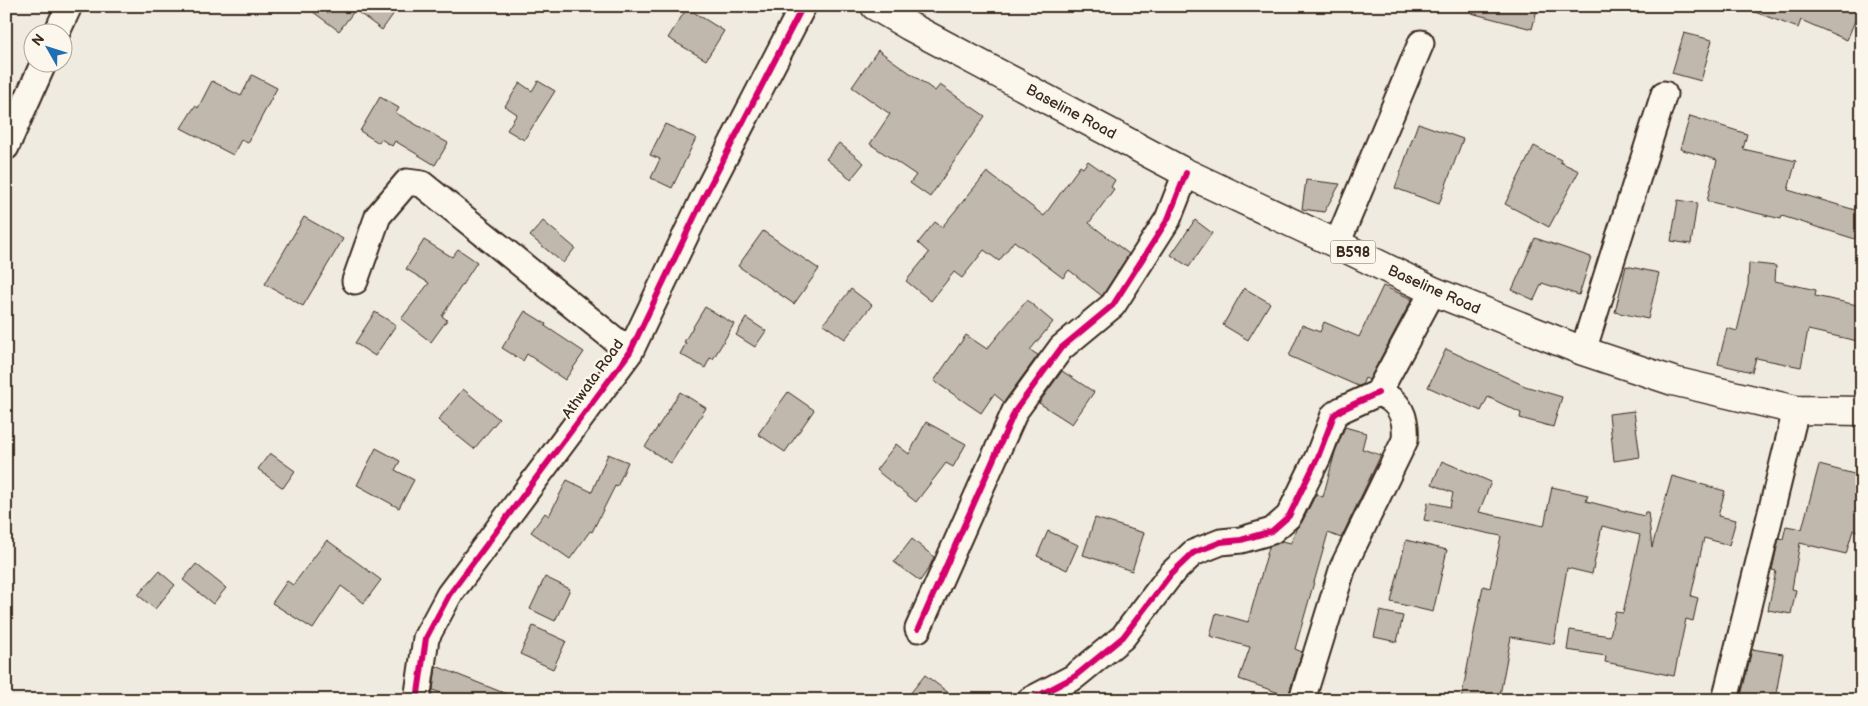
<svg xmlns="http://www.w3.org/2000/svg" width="1868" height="706" font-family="'Balsamiq Sans',sans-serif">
  <rect width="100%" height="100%" fill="#f0ebe0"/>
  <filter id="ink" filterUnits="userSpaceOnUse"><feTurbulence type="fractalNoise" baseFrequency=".02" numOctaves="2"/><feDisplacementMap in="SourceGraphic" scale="10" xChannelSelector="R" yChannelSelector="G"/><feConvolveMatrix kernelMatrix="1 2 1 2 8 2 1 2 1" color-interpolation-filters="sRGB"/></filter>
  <g filter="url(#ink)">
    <path fill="#c0b8ad" stroke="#3b2a1e" d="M 305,6 L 399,6 L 382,30 L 355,10 L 339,31 Z
      M 1472,6 L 1538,6 L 1532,29 L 1471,13 Z
      M 1745,6 L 1861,6 L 1847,40 L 1801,20 L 1798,28 L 1744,8 Z
      M 687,8 L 724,31 L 706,60 L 668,38 Z
      M 1684,33 L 1712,40 L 1701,81 L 1672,73 Z
      M 878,50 L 935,91 L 940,85 L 985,116 L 930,197 L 910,183 L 916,175 L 870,144 L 890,114 L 852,87 Z
      M 252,75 L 277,88 L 248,143 L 241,140 L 233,155 L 181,128 L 195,106 L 198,108 L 212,81 L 241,96 Z
      M 538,81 L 555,91 L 524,140 L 507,130 L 517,114 L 505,106 L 520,83 L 532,91 Z
      M 380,97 L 399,108 L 396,113 L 448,143 L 435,165 L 395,141 L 392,146 L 381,139 L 379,143 L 360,131 Z
      M 1690,116 L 1747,134 L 1743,149 L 1796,161 L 1788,190 L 1862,212 L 1855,239 L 1782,216 L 1781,219 L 1707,201 L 1717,160 L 1680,149 Z
      M 1418,123 L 1463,139 L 1439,204 L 1395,188 Z
      M 665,124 L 696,138 L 672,188 L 651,178 L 660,159 L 650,155 Z
      M 839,143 L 864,163 L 851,179 L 826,159 Z
      M 1534,146 L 1561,160 L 1560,162 L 1579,171 L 1549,227 L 1505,204 Z
      M 1088,161 L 1115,180 L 1111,187 L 1114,189 L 1089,223 L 1129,254 L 1102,296 L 1069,270 L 1063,278 L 1014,241 L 999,261 L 984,250 L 962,278 L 954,272 L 931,301 L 906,281 L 929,253 L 918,243 L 935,222 L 942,227 L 987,172 L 1044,216 L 1080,166 L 1083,168 Z
      M 1306,180 L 1340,184 L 1324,212 L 1302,209 Z
      M 1678,200 L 1697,203 L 1691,244 L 1671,241 Z
      M 304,217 L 343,239 L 303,306 L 265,284 Z
      M 1195,220 L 1212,233 L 1189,267 L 1171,255 Z
      M 543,221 L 575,248 L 563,263 L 530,236 Z
      M 763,231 L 819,269 L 794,304 L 738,266 Z
      M 1535,238 L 1591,257 L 1579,295 L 1542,283 L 1534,300 L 1512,290 Z
      M 424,240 L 452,257 L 458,249 L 477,262 L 442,316 L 447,320 L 431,342 L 401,319 L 429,283 L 406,269 Z
      M 1749,263 L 1776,266 L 1775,281 L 1816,290 L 1815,296 L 1862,306 L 1862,342 L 1808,330 L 1801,367 L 1756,358 L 1752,372 L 1718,364 L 1727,328 L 1737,331 L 1748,285 Z
      M 1626,266 L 1659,273 L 1648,319 L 1615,312 Z
      M 1383,286 L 1412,299 L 1369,380 L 1365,378 L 1362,385 L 1358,386 L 1289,356 L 1302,325 L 1320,332 L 1324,322 L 1359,337 Z
      M 1244,288 L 1270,303 L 1248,340 L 1223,325 Z
      M 851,289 L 872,305 L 845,339 L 823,324 Z
      M 1027,300 L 1053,322 L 1030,350 L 1038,355 L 1004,402 L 994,394 L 981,413 L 934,381 L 966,335 L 987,349 Z
      M 705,307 L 734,324 L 713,359 L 710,358 L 705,368 L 680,354 L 686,343 L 684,342 Z
      M 525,311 L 546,324 L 545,326 L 584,352 L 565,380 L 527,354 L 523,361 L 502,348 Z
      M 375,312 L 396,325 L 375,356 L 355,343 Z
      M 746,318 L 766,331 L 755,347 L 736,335 Z
      M 1446,349 L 1525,386 L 1562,397 L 1553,427 L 1520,418 L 1521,413 L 1488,397 L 1481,411 L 1428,387 Z
      M 1062,371 L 1094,392 L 1072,424 L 1039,403 Z
      M 463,389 L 499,419 L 474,449 L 438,420 Z
      M 680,392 L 706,408 L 671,463 L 645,447 Z
      M 788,392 L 814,410 L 785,452 L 758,434 Z
      M 1634,411 L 1640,457 L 1614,461 L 1609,414 Z
      M 926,422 L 966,444 L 953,467 L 946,463 L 916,502 L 876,470 L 896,444 L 909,454 Z
      M 1345,427 L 1366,433 L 1362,449 L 1381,455 L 1341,538 L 1328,533 L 1295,649 L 1302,652 L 1288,696 L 1239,679 L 1250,647 L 1210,636 L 1216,613 L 1248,622 L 1269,547 L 1282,541 L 1291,543 L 1296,529 L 1302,522 L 1316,494 L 1323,497 L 1335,452 Z
      M 376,448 L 400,461 L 395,470 L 414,480 L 399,508 L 357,485 Z
      M 270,453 L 295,471 L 283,488 L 258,469 Z
      M 608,454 L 628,462 L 617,487 L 615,486 L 592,532 L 590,531 L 570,559 L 531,532 L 545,513 L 549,516 L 567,480 L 592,492 Z
      M 1442,461 L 1491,482 L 1479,512 L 1544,526 L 1552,487 L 1588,495 L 1586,501 L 1644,516 L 1645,512 L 1648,512 L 1652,547 L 1672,476 L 1725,491 L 1718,516 L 1736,520 L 1729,545 L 1704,538 L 1691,596 L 1698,598 L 1693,621 L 1686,619 L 1674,676 L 1605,662 L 1606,656 L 1567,650 L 1570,630 L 1610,636 L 1615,612 L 1623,613 L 1640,535 L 1602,526 L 1592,574 L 1567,568 L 1554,644 L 1511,637 L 1499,700 L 1461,700 L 1483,586 L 1490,588 L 1501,536 L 1424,520 L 1428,502 L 1450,507 L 1453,493 L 1432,484 Z
      M 1819,465 L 1862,476 L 1862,532 L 1853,530 L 1846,554 L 1800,543 L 1792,589 L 1796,590 L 1791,614 L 1768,610 L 1776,571 L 1772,570 L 1779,538 L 1783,539 L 1786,526 L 1802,529 Z
      M 1095,518 L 1144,533 L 1132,571 L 1083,555 Z
      M 1048,531 L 1078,545 L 1067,570 L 1037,556 Z
      M 912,539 L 934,557 L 929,568 L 920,581 L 894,562 Z
      M 327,540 L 381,580 L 364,603 L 341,586 L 313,629 L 272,603 L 287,581 L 293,585 Z
      M 1406,540 L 1447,550 L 1433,612 L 1391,602 Z
      M 196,564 L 226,588 L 213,604 L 183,580 Z
      M 159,571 L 175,585 L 155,609 L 138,595 Z
      M 545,577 L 570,589 L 555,621 L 530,609 Z
      M 1380,611 L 1403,616 L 1397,642 L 1374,637 Z
      M 533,626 L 566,641 L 553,669 L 520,654 Z
      M 1752,649 L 1783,654 L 1775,700 L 1740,700 Z
      M 436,666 L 519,699 L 519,700 L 457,700 L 433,690 Z
      M 925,675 L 958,700 L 905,700 Z"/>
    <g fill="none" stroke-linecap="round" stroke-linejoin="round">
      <defs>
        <path id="minor" d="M 57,32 L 69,6
          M 6,147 L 44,62
          M 1337,244 L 1421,43
          M 355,281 L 378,216 L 407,182 L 422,184 L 630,352
          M 1583,351 L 1664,94
          M 918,629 L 1015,411 L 1061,348 L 1113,305 L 1168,219 L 1186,173
          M 417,700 L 426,638 L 449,595 L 630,352 L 703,199 L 803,6
          M 1030,700 L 1074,677 L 1123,637 L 1171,574 L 1193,553 L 1221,542 L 1241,540 L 1272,531 L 1289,516 L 1318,457 L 1334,415 L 1341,410 L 1378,393
          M 1302,700 L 1343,567 L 1405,440 C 1407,418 1400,400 1378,393 L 1433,291
          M 1725,700 L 1796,410"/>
        <path id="major" d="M 875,6 L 909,26 L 1186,173 L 1337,244 L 1433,291 L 1583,351 L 1673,381 L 1796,410 L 1862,411"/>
      </defs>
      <use href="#minor" stroke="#3b2a1e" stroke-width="29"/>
      <use href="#major" stroke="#3b2a1e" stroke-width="31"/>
      <use href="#minor" stroke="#fbf7ec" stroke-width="25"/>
      <use href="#major" stroke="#fbf7ec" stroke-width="28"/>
      <defs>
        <path id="cycleway" d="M 918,629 L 1015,411 L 1061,348 L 1113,305 L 1168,219 L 1186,173
          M 417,700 L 426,638 L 449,595 L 630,352 L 703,199 L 803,6
          M 1030,700 L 1074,677 L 1123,637 L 1171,574 L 1193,553 L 1221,542 L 1241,540 L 1272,531 L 1289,516 L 1318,457 L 1334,415 L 1341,410 L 1378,393"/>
      </defs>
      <use href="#cycleway" stroke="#fbf7ec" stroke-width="9"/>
      <use href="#cycleway" stroke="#d6006c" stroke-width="6"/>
    </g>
  </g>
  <g text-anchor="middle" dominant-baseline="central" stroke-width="4.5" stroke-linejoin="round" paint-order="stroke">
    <rect fill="#fbf7ec" stroke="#75685c" stroke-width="1" x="1330.5" y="240.5" width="45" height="23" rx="4"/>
    <g font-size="14" font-weight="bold" fill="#3b2a1e">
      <text x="1353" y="252">B598</text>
    </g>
    <g font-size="15" fill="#3b2a1e" stroke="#fbf7ec">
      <text transform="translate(1071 112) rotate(28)">Baseline Road</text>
      <text transform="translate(1434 290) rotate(24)">Baseline Road</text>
      <text transform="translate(593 379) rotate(-54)">Athwata Road</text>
    </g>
  </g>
  <rect width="1868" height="706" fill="none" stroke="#fbf7ec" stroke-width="25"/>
  <rect x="12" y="12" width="1843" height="681" fill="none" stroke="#3b2a1e" stroke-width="2" filter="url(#ink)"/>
  <g transform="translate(48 48) rotate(309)"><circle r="24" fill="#fbf7ec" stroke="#aea59a"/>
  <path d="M0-4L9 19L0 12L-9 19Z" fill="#1f6fb2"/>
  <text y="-8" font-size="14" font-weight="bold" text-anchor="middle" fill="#3b2a1e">N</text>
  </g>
</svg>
